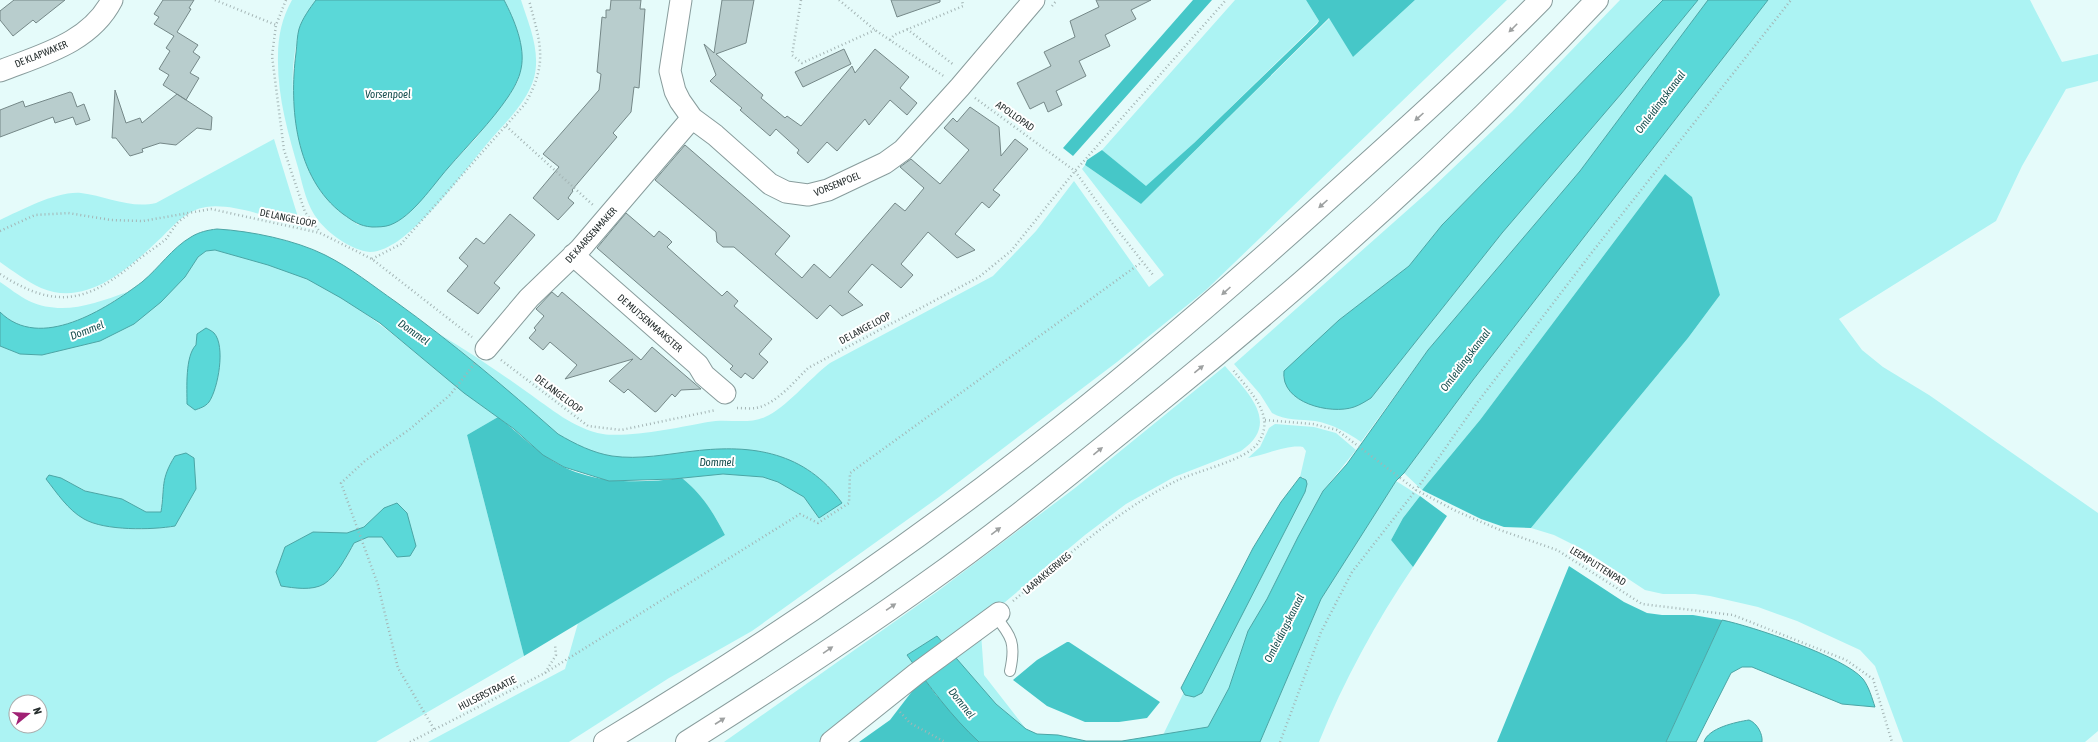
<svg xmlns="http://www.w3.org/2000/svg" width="2098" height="742" font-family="'Asap Condensed',sans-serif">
  <rect width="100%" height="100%" fill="#e5fbfa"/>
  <path fill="#acf3f3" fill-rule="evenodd" d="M 292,0 L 316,0 C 280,45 290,136 317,184 C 326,202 342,213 358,225 L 448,168 L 477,137 L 509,96 L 518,81 L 521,68 L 504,0 L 521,0 C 529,25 541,51 534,78 C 527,103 502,126 486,145 C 459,178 432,216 398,241 C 390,246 380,252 370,252 C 351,250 329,234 318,220 C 307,206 303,187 299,171 C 288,133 277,96 278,56 C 278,36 282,18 292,0 Z
    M 1235,0 L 1306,0 L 1319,21 L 1194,143 L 1146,187 L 1102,150 Z
    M 1415,0 L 1507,0 L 1206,290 L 1117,362 L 939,497 L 752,631 L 669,678 L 569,742 L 428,742 L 565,669 L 578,623 L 725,535 C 713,512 702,494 682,478 C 719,473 775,468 804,497 C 810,503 814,511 819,518 L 841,502 C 805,452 753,444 694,451 C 668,454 638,460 612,456 C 593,453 575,444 558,434 L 441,335 C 471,353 499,372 527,392 C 550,408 574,429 603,434 C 628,438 682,427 708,422 C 727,418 747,425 765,417 C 785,409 810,378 830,363 L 993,276 L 1036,231 L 1074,181 L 1149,287 L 1164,275 L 1082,169 L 1085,165 L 1141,204 L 1330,18 L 1353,57 Z
    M 1620,0 L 1663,0 L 1442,225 L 1409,266 L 1339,320 L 1283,377 L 1295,396 L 1336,409 L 1354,407 L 1371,398 L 1502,233 L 1621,94 L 1698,0 L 1708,0 L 1580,171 L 1428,350 L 1361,442 C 1347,432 1332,424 1315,421 C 1301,419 1285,421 1272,413 L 1260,394 L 1234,364 L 1429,191 L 1512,112 Z
    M 1768,0 L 2030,0 L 2062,62 L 2098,54 L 2098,81 L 2066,89 L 2022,166 L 1996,221 L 1839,319 L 1862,350 L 1883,367 L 1929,395 L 2098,513 L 2098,731 L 2085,742 L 1903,742 L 1875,666 L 1860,650 L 1797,621 L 1758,607 L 1710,596 L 1695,594 L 1663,594 L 1645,590 L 1586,551 L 1554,535 L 1531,528 L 1688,338 L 1720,295 L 1665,174 L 1480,420 L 1422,490 L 1404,473 L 1473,380 Z
    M 274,139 L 301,227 C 274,219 234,203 206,207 C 187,210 175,224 162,237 C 131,266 88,308 41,288 C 26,281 13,271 0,262 L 0,220 C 22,210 56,191 81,193 C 106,196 130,209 156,203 Z
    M 215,250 C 246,258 279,266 308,279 C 361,305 404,344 449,380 C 465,393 482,404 498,417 L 467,435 L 524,656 L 376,742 L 0,742 L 0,346 L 20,354 L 42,355 L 100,341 L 185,277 L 198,257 L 206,251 ZM 175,456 L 175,526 C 146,531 114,531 86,520 C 78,517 71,508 64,502 L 61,478 L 86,491 L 122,499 L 146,512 L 161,512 C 163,489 162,477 175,456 ZM 371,521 L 382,537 L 368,537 L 354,543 L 344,562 L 276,572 L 285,547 L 313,532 L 347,533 L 364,527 ZM 16,702 L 40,702 L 40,726 L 16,726 Z
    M 0,282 C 9,288 19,296 29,301 C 62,316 94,304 127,292 C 93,317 36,348 0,312 Z
    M 1225,366 C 1247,392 1282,423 1241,451 L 1174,477 L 1126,504 L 1085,535 L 986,618 L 944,643 L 937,636 L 907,655 L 914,665 L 825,742 L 724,742 L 938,591 L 1075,488 Z
    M 1275,424 L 1314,427 L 1336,433 L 1356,450 L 1323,491 L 1267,599 L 1248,631 L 1229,688 L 1208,727 L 1163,735 L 1184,692 L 1185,695 L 1307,487 L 1303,477 L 1300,477 L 1306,451 L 1303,447 C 1289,444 1264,455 1248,458 L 1260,447 L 1269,428 Z
    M 1396,481 L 1420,496 L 1403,518 L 1391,540 L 1413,567 C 1376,622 1344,680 1319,742 L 1260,742 L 1321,599 Z
    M 981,633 L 984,675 L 1026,729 L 996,704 L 953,656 Z"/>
  <path fill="#46c7c8" d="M 1193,0 L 1212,0 L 1073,156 L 1063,148 Z
    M 1306,0 L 1415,0 L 1353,57 L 1329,18 L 1141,204 L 1085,165 L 1087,160 L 1102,150 L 1146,186 L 1194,143 L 1317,24 L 1319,21 Z
    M 1665,174 L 1692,197 L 1720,295 L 1688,338 L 1531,528 L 1504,527 L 1481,519 L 1422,490 L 1480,420 Z
    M 498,417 C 514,429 527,442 543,454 C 583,485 634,484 682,478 C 702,494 713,512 725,535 L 524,656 L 467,435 Z
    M 1420,496 L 1447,516 L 1413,567 L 1391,540 L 1403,518 Z
    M 1569,566 L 1624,602 L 1647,613 L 1662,615 L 1693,615 L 1722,620 L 1666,742 L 1497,742 Z
    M 1067,642 L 1069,642 L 1160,702 L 1147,718 L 1119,722 L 1085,722 L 1047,706 L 1013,680 L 1037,660 Z
    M 923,677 L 936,695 L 979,742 L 859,742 L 890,720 Z"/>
  <path fill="#5ad8d8" stroke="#4ba5a5" d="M 316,0 L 504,0 C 514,19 526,47 521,69 C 519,79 514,88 508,97 C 491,122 468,145 448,168 C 433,185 412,217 390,225 C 385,227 377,227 372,227 C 359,226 353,221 343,214 C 295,178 289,107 296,53 C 297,45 297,36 299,29 C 302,19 310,8 316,0 Z
    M 1663,0 L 1698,0 L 1621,94 L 1502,233 L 1371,398 C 1366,401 1360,405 1354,407 C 1331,415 1280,403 1284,371 L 1339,320 L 1409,266 L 1442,225 Z
    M 1708,0 L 1768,0 L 1473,380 L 1404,473 L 1396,481 L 1321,599 L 1260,742 L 979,742 C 951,716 929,686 907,655 L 937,636 L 996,704 L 1026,729 L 1037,734 L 1058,735 L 1086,741 L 1122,741 L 1208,727 L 1229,688 L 1248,631 L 1267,599 L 1298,537 L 1323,491 L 1347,464 L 1428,350 L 1580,171 Z
    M 217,229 C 251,231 295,240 325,255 C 351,268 373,286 396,302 C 453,343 506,388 558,434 C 575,444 593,453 612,456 C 639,460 668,454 694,451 C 753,444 805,452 842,503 L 819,518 L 804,497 L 778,482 L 763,477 L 723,474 L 673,479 L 609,481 L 564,467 L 543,455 L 514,429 L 464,393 L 380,323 L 341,298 L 307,279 L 268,265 L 215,250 L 206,251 L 198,257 L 185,277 L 161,302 L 134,324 L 100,341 L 42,355 L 20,354 L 0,346 L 0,312 C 40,352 106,309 142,282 C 159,268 172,248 191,237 C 199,232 208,230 217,229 Z
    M 206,328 C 208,329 212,331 214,333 C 226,346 218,389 209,402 C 205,407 200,408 195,410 L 187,404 C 187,388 185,356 196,345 L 197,334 Z
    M 186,453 L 194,458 L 196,489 L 175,526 C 152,530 105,531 84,519 C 68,510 57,493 46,479 L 49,475 L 61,478 L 85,491 L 122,499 L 146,512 L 161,512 C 165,487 160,480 175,456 Z
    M 1300,477 L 1306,480 L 1307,484 L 1305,492 L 1202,693 L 1194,697 L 1185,695 L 1181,688 L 1253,548 L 1281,502 Z
    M 397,503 L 407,513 L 416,546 L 410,556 L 397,557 L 382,537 L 368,537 L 354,543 C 348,554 336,577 324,584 C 312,591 294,588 281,586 L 276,572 L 285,547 L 313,532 L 347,533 L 364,527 L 384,508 Z
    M 1722,620 C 1751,626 1845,657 1863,679 C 1869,687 1872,698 1875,707 L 1842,704 L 1752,667 L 1742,667 L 1731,673 L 1696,742 L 1666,742 Z
    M 1749,720 C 1757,723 1763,734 1762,742 L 1704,742 C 1708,728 1736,722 1749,720 Z"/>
  <path fill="#b8cdcd" stroke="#758888" d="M 14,0 L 65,0 L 36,23 L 33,20 L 13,36 L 0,20 L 0,11 Z
    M 163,0 L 194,0 L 189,8 L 191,9 L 177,32 L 198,45 L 193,52 L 200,57 L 190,73 L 199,78 L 186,100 L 163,85 L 169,75 L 159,69 L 170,51 L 166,48 L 174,36 L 154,24 L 159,17 L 154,14 Z
    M 611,0 L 641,0 L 640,9 L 645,9 L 639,88 L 634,87 L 631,112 L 613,133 L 617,137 L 572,190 L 573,191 L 568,198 L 574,203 L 558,220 L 533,198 L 559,167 L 543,154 L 599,90 L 601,74 L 597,72 L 602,17 L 606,18 L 606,10 L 610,10 Z
    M 722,0 L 754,0 L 746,43 L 716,54 L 763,95 L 761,98 L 785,118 L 787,116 L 801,126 L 852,66 L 855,73 L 875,49 L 909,77 L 900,88 L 917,103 L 907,115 L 890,100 L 869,125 L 865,119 L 837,151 L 827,142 L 808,163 L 797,153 L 799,150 L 776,129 L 770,136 L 740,110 L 742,108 L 710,81 L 716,75 L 704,44 L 714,53 Z
    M 891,0 L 940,0 L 940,2 L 897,17 Z
    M 1096,0 L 1151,0 L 1131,10 L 1136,19 L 1105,35 L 1110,46 L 1079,61 L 1086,76 L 1056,91 L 1062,105 L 1048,112 L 1044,102 L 1030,109 L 1017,83 L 1051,66 L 1044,52 L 1075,37 L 1070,21 L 1099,7 Z
    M 844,49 L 851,64 L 803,87 L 795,72 Z
    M 115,90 L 126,123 L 140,118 L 142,123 L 177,94 L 212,117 L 211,130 L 197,128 L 176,145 L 160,143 L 142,149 L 143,152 L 130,156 L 116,138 L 112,138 Z
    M 70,92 L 72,93 L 77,107 L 84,104 L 90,120 L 76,125 L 73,117 L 55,123 L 53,117 L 0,137 L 0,110 L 23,101 L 25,107 Z
    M 970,107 L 999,127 L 1001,156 L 1015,139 L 1028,149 L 993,190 L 1000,195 L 989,208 L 982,202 L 955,234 L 975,250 L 957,258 L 928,232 L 901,264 L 913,275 L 901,288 L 872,264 L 848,292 L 863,305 L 842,316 L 830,305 L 817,319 L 734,247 L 723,247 L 717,242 L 716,232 L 655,180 L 685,145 L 790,236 L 775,254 L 802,278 L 814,264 L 830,278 L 895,203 L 905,211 L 924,188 L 900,167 L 911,159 L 940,184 L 969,150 L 944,128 L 953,118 L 957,122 Z
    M 626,213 L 654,237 L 659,231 L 668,238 L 672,242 L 667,247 L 722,296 L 727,291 L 738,301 L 734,306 L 772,339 L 759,354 L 768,362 L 753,379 L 745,373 L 741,378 L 730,369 L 733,366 L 597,248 Z
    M 510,214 L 535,235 L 494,283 L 500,288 L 478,314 L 447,291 L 468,266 L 459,258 L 476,238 L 484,244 Z
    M 552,292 L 558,297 L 562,292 L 641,360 L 652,347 L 701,389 L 681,390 L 675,397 L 672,394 L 657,411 L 655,412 L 628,389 L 624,393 L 609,381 L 633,359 L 565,379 L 577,365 L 550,342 L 543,350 L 529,338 L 536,330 L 534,328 L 544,316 L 536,309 Z"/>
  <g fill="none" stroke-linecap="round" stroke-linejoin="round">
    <defs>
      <path id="lane" d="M 995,616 C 1012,636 1016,644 1010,671"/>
      <path id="street" d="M 681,0 L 670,71 L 675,91 L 680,101 L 692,118 L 715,135 L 770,184 L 786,192 L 808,195 L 828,190 L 885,163 L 903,150 L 960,87 L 1034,0
        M 0,71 C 41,55 90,43 112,0
        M 573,255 L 698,365 L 704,375 L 725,393
        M 486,349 L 529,298 L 580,249 L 692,118
        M 831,742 L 916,674 L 999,613"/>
      <path id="highway" d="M 605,742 C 754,652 900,554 1037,446 C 1133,371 1226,291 1317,209 C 1393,141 1469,73 1541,0
        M 687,742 C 768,691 850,638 928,582 C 1010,524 1088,459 1166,396 C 1318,273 1463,142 1597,0"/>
    </defs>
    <use href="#lane" stroke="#889c9c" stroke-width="12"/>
    <use href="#street" stroke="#889c9c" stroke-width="23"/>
    <use href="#highway" stroke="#889c9c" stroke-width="24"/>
    <path stroke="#a4b5b5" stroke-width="2.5" stroke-dasharray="1 3" stroke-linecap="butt" d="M 215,0 L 276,25
      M 286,0 L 276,25 L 272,56 L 284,150 L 305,212 L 320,232
      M 801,0 L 792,55 L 802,63 L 875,30
      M 839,0 L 875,30 L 945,77
      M 1052,6 L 1057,0
      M 907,29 L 954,65
      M 890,40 L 894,35 L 963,6 L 962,0
      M 975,98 L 1075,171 L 1112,223 L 1153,275
      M 506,126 L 593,205
      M 0,231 L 35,215 L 68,213 L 111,220 L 143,221 L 211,209 L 320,233 L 372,259 L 472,337
      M 372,259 L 401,244 L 525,104 C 549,62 540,43 529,0
      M 0,274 C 57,311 89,302 139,259 C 148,252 158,246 166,239 C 169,235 172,230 175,226 C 178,221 184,218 189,214
      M 501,360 L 588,426 L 621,430 L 716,410
      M 737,408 C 743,408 750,409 756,408 C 776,404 794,382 808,368 L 979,277 L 1011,251 L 1075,171 L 1226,0
      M 1265,420 L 1313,424 L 1337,430 L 1416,490 L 1456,511 L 1500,530 L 1557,550 L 1642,604 L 1733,615 L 1846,660 L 1873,679 L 1892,742
      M 1013,601 C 1065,558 1115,512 1176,481 C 1196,471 1247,460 1258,443 C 1277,415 1249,391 1233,370
      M 545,673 L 800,514 L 818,523 L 849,503 L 850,473 L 1142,262
      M 900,712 L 910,723 L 945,742
      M 434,729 L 398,668 L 378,585 L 341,483 L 366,460 L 410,429 L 450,395 L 475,363
      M 410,742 L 545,673 L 556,655 L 555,645
      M 1280,742 L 1321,632 L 1352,572 L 1416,490 L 1477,403 L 1593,251 L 1791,0"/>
    <use href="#lane" stroke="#fff" stroke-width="10"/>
    <use href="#street" stroke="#fff" stroke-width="21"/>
    <use href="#highway" stroke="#fff" stroke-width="22"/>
  </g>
  <defs><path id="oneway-solid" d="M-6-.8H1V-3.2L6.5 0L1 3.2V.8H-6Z"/></defs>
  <g fill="#9ea1a1">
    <use href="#oneway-solid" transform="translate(1513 28) rotate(135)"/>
    <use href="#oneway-solid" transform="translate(1419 117) rotate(138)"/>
    <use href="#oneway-solid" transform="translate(1323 204) rotate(138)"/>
    <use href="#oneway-solid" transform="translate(1226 291) rotate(138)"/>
    <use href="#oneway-solid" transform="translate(1199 369) rotate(-39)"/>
    <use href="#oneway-solid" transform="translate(1098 451) rotate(-39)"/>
    <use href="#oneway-solid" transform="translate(996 531) rotate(-37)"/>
    <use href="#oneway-solid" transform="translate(891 607) rotate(-34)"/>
    <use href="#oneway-solid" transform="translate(828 650) rotate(-34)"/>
    <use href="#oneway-solid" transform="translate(720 721) rotate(-33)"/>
  </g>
  <g text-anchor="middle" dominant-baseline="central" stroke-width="4" stroke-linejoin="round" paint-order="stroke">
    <g font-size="10" fill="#272f2f" stroke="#fff">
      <text transform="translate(41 54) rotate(-22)">DE KLAPWAKER</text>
      <text transform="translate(1015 116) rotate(35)">APOLLOPAD</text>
      <text transform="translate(837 184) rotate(-22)">VORSENPOEL</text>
      <text transform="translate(288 218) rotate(12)">DE LANGE LOOP</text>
      <text transform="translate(591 235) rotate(-48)">DE KAARSENMAKER</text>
      <text transform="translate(650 323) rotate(41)">DE MUTSENMAAKSTER</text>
      <text transform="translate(865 328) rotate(-28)">DE LANGE LOOP</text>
      <text transform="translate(559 394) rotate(37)">DE LANGE LOOP</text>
      <text transform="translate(1598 566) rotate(32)">LEEMPUTTENPAD</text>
      <text transform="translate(1047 573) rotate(-40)">LAARAKKERWEG</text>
      <text transform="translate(487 693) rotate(-27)">HULSERSTRAATJE</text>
    </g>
    <g font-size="11" font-style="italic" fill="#164e4e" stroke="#fff">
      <text x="388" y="94">Vorsenpoel</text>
      <text transform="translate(1660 102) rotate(-53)">Omleidingskanaal</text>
      <text transform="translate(87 330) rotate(-21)">Dommel</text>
      <text transform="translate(414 332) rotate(35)">Dommel</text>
      <text transform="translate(1465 360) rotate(-53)">Omleidingskanaal</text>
      <text x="717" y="462">Dommel</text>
      <text transform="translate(1284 628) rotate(-63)">Omleidingskanaal</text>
      <text transform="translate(962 703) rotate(52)">Dommel</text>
    </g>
  </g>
  <g transform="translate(28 714) rotate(72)"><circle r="19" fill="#ffffff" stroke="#a9acac"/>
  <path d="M0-3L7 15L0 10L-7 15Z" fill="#a02174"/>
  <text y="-6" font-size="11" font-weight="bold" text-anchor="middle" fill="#272f2f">N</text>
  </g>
</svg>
